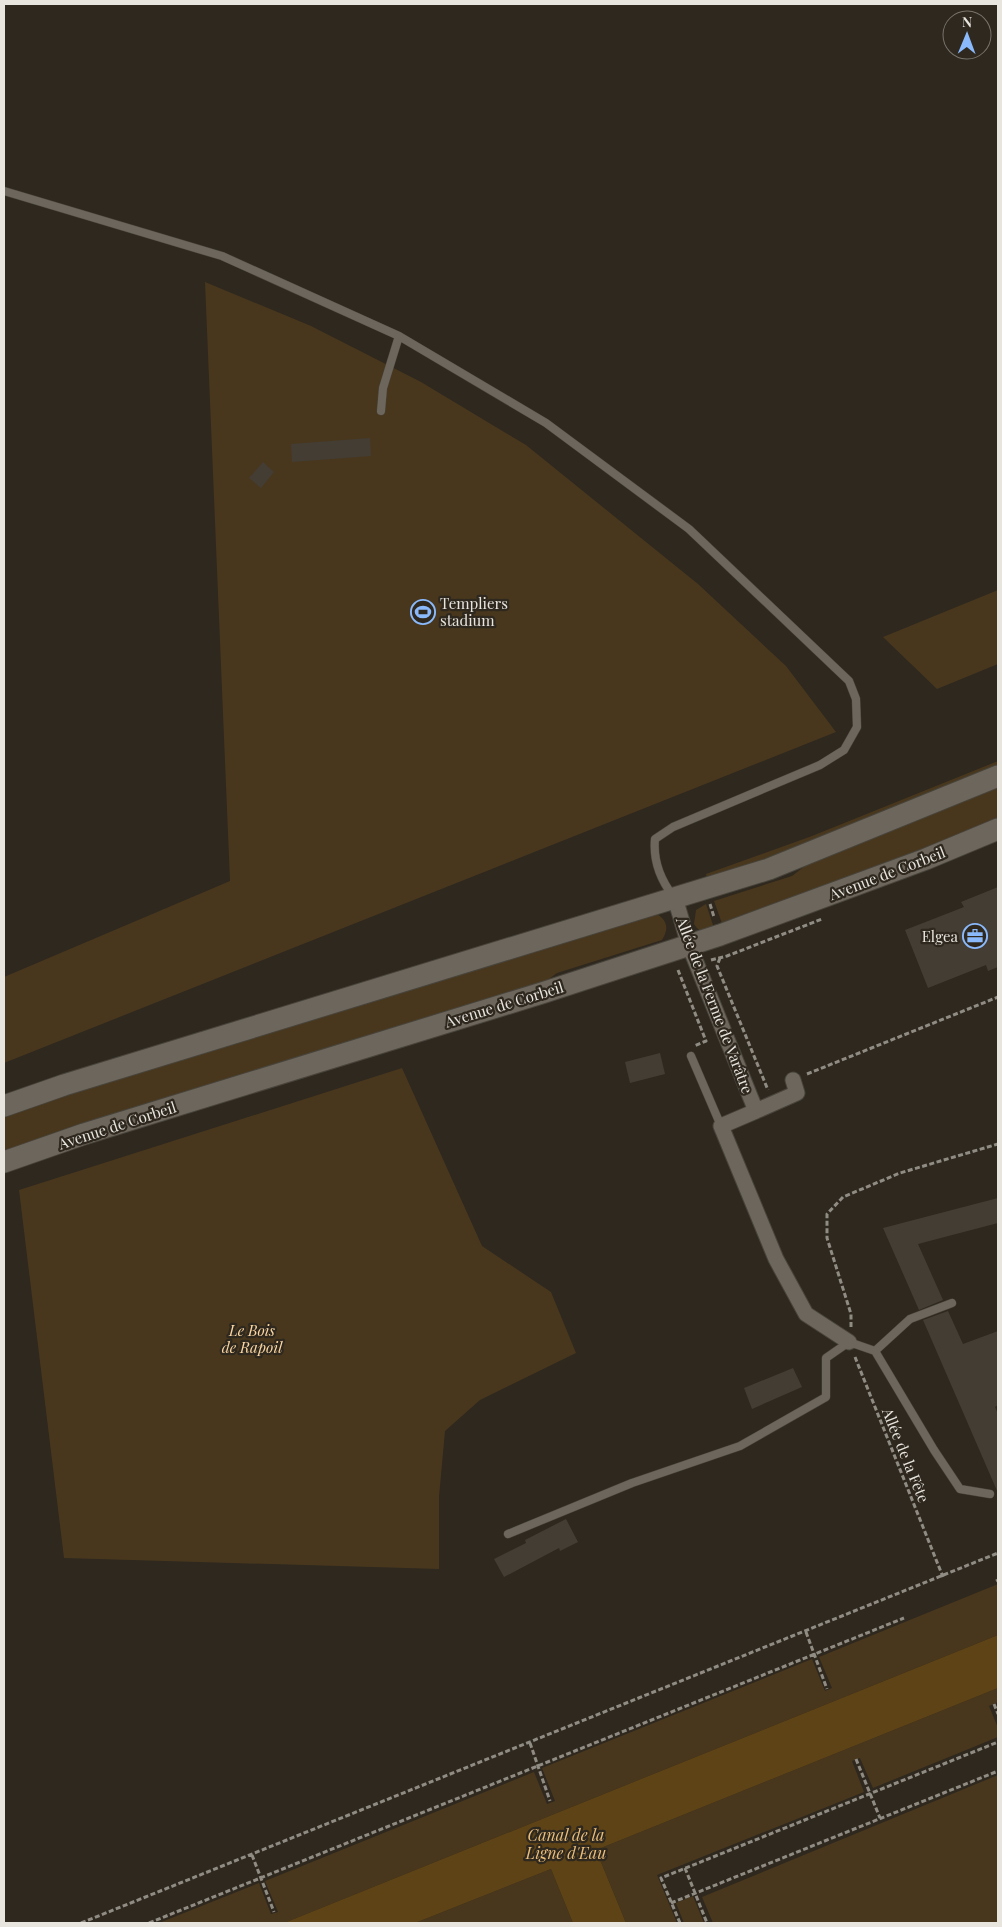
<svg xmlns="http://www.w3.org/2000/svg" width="1002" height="1927" font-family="'Playfair Display',serif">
  <rect width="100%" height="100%" fill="#2e281f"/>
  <path fill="#48371d" d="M 205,282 L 311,326 L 421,382 L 526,445 L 698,584 L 786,666 L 836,732 L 4,1063 L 4,977 L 230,881 Z
    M 998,590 L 998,664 L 937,689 L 883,637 Z
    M 998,761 L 998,767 L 809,843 L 707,879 L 706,874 L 812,836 Z
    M 998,785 L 998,823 L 724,929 L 714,901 L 792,876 L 814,859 Z
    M 706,904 L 715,931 C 705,931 699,933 694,924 L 696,910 Z
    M 655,913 C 668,920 669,929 662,940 L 557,973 L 542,984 L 4,1151 L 4,1114 Z
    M 402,1068 L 482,1246 L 551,1292 L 576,1353 L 480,1400 L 445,1431 L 439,1497 L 439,1569 L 64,1558 L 19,1190 Z
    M 998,1584 L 998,1635 L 284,1923 L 159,1923 L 259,1883 L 271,1914 L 278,1912 L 265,1881 L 534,1772 L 547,1804 L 555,1801 L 542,1768 L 812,1659 L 825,1691 L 832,1688 L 819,1657 Z
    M 998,1688 L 998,1702 L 989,1706 L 998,1728 L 998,1737 L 873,1788 L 860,1758 L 852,1761 L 864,1792 L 657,1875 L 677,1923 L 626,1923 L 596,1850 Z
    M 998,1775 L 998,1923 L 713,1923 L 702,1897 Z
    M 551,1869 L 573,1923 L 415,1923 Z
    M 693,1896 L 704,1923 L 684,1923 L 676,1903 Z"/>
  <path fill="#5e4316" d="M 998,1635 L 998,1688 L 596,1850 L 626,1923 L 573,1923 L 551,1869 L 415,1923 L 284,1923 Z"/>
  <path fill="#443d34" d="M 370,438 L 371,456 L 292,462 L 291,444 Z
    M 263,462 L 274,472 L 261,488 L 249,478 Z
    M 998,887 L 998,967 L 988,971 L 986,965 L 928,988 L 905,930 L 964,907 L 961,902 Z
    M 660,1053 L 665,1074 L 630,1083 L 625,1062 Z
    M 998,1198 L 998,1223 L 918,1244 L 943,1300 L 919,1310 L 883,1228 Z
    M 948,1311 L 963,1344 L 998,1331 L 998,1405 L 995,1407 L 998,1414 L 998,1493 L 923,1320 Z
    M 793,1368 L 802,1387 L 752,1409 L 744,1388 Z
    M 566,1519 L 578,1542 L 560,1551 L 559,1548 L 504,1577 L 494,1559 L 526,1543 L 525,1540 Z"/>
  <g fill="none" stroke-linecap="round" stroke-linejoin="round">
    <defs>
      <path id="lane" d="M 4,191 L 222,256 L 399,336
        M 381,411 L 383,388 L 399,336 L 546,423 L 689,529 L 849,681 L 856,699 L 857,727 L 844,750 L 820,765 L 673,827 L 655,839 C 653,860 660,879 673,896
        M 691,1056 L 721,1126
        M 875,1351 L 910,1319 L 952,1303
        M 508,1534 L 632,1483 L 740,1446 L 826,1397 L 826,1358 L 849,1342 L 875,1351 L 934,1450 L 960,1489 L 990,1494"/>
      <path id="street" d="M 675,898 L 689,945 L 756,1111 L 721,1126 L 776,1259 L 806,1314 L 849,1342
        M 756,1111 L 797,1093 L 793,1080"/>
      <path id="secondary" d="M 4,1106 L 64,1085 L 769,869 L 998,776
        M 4,1162 L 84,1134 L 545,992 L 720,935 L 926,859 L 998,829"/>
    </defs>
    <use href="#lane" stroke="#48443b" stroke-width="9"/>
    <use href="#street" stroke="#48443b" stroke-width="17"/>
    <use href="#secondary" stroke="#48443b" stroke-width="23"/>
    <path stroke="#908c84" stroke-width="3" stroke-dasharray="5 2.5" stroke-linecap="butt" d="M 710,904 L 714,917
      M 720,958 L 717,966 L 768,1090
      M 711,960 L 727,956 L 822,919
      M 678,970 L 706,1041 L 694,1046
      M 807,1074 L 998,997
      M 851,1327 L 851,1314 L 827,1238 L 827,1214 L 843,1197 L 900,1173 L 998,1144
      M 855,1357 L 943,1577
      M 996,1581 L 998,1580
      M 806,1632 L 827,1689
      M 994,1704 L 998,1714
      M 530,1743 L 550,1801
      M 856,1759 L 880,1818
      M 252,1855 L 274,1912
      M 685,1868 L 707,1923
      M 671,1903 L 998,1771
      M 81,1923 L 998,1553
      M 149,1923 L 904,1618
      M 680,1923 L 661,1878 L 998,1742"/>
    <use href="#lane" stroke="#6d665c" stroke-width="8"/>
    <use href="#street" stroke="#6d665c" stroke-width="15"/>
    <use href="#secondary" stroke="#6d665c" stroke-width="21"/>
  </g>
  <defs>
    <symbol id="stadium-ring" viewBox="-11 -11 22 22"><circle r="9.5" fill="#2e281f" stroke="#8abafc" stroke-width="1.5"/><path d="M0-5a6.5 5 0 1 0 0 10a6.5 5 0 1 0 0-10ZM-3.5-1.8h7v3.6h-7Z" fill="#8abafc"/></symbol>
    <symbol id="office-ring" viewBox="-11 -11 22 22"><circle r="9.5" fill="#2e281f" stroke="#8abafc" stroke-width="1.5"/><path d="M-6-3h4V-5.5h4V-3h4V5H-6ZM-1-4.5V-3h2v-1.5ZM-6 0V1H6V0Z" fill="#8abafc"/></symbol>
  </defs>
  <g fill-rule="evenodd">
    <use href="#stadium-ring" x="409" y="598" width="28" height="28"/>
    <use href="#office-ring" x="961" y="922" width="28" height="28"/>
  </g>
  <g text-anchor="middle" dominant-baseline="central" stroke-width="4.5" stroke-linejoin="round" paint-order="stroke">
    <g font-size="15" fill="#e8e4de" stroke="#2e281f" text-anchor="start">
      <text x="440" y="603">Templiers<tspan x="440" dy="17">stadium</tspan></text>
      <text x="958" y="936" text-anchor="end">Elgea</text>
    </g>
    <g font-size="15" fill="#e8e4de" stroke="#2e281f">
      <text transform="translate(887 873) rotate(-21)">Avenue de Corbeil</text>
      <text transform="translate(504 1004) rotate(-17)">Avenue de Corbeil</text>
      <text transform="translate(715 1005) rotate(69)">Allée de la Ferme de Varâtre</text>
      <text transform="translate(117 1125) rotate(-18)">Avenue de Corbeil</text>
      <text transform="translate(906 1455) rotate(68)">Allée de la Fête</text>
    </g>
    <g font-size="15" font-style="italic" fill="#fcd7a2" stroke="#2e281f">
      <text x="252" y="1330">Le Bois<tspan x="252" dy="17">de Rapoil</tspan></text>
    </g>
    <g font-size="16" font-style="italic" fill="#ebbe7a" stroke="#2e281f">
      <text x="566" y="1834">Canal de la<tspan x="566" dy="18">Ligne d'Eau</tspan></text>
    </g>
  </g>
  <rect width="1002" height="1927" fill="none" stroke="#e8e4de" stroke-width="10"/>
  <g transform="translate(967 35) rotate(1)"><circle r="24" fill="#2e281f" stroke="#78736b"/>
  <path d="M0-4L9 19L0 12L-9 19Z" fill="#8abafc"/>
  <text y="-8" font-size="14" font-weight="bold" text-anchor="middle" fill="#e8e4de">N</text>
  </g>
</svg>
